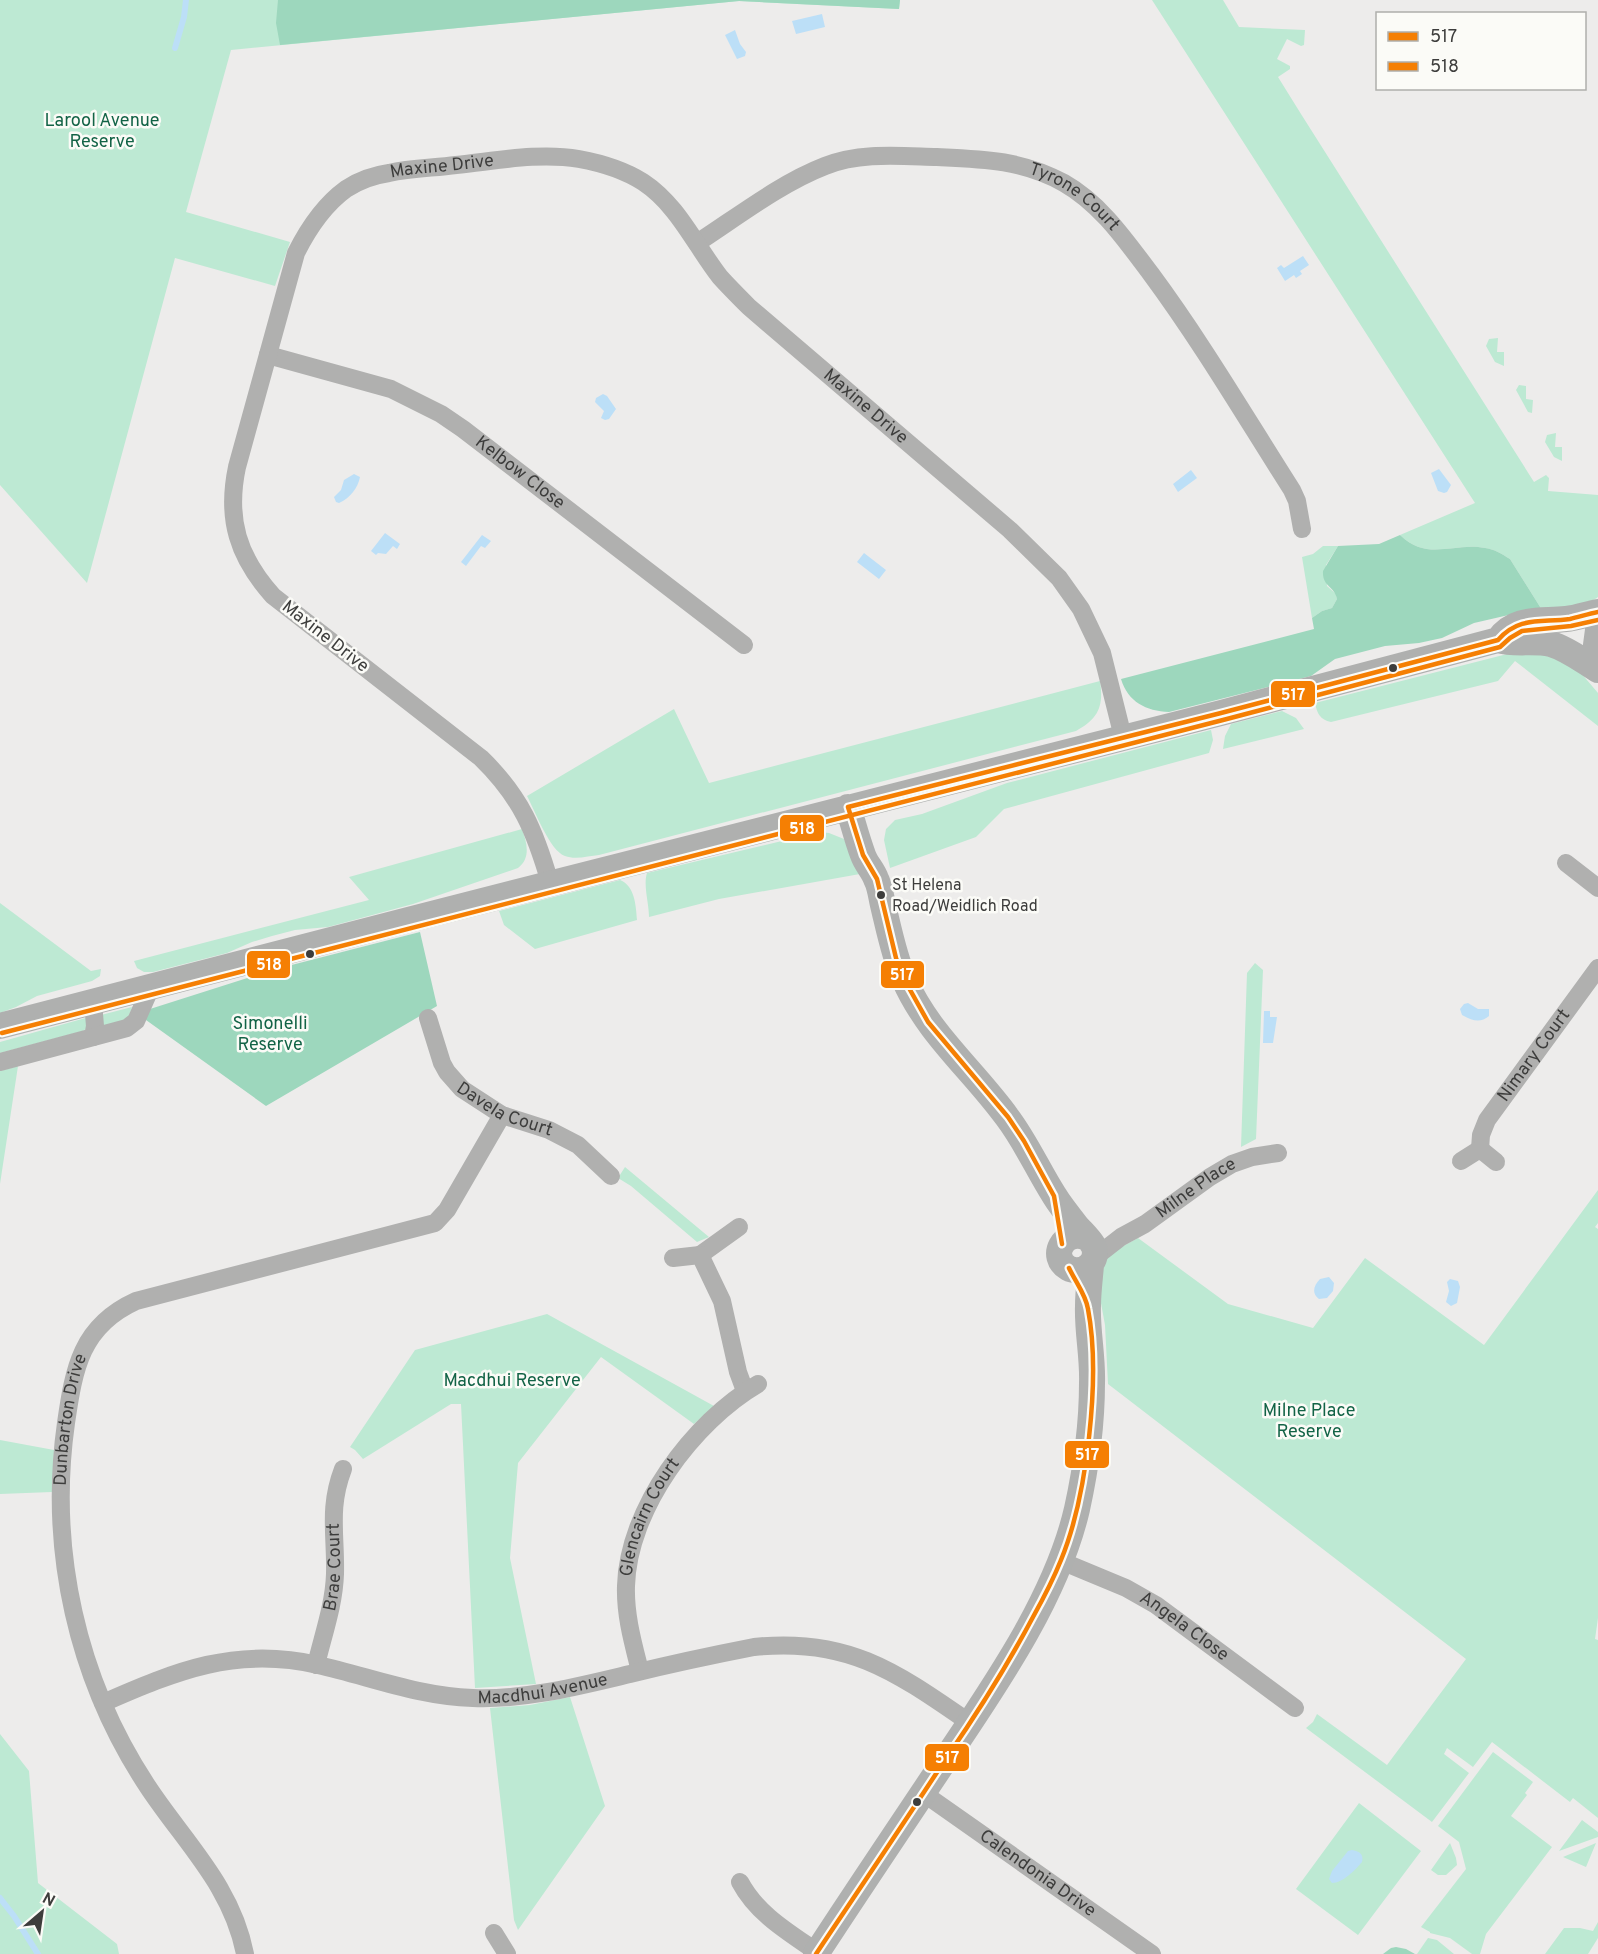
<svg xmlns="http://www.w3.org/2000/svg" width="1598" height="1954" font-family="Overpass,sans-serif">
  <rect width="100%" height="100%" fill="#edeceb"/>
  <path fill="#bde9d3" d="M 0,0 L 900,0 L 899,9 L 739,1 L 231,50 L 186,212 L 290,242 L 275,286 L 175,258 L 87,583 L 0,485 Z
    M 1152,0 L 1223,0 L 1239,27 L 1305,30 L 1304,45 L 1301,46 L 1287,39 L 1277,59 L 1290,66 L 1290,69 L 1278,77 L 1301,114 L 1534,482 L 1546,475 L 1549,478 L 1548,491 L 1598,495 L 1598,597 C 1583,608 1561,607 1542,610 L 1510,559 C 1502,554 1494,549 1485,548 C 1453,542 1428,562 1400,535 L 1475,503 Z
    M 1498,338 L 1497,352 L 1504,352 L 1504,366 L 1495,362 L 1486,346 L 1489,339 Z
    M 1519,385 L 1526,386 L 1526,399 L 1533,400 L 1532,413 L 1528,412 L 1516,390 Z
    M 1556,433 L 1555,447 L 1562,447 L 1562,461 L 1554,457 L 1545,442 L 1547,435 Z
    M 1323,546 L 1338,546 L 1326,565 L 1327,586 L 1336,594 L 1337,599 L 1332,608 L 1322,611 L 1312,618 L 1302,557 L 1313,554 Z
    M 1519,651 L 1542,651 L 1581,673 L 1598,693 L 1598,726 L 1515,661 L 1498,681 L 1331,722 C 1320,720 1317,713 1315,703 Z
    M 1100,681 C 1104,707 1098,719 1076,731 L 599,855 C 589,856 575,860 565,856 C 550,851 535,811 527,796 L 674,709 L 709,783 Z
    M 1282,711 L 1296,718 L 1304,729 L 1223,749 L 1225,736 L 1231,724 Z
    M 1211,730 L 1213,740 L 1209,753 L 1004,809 L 976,837 L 890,868 L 884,840 L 886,829 L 895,820 L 922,814 L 1007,783 Z
    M 522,829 C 527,843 531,858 518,868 L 413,904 L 328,927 L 295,930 L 272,936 L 252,942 L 227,953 L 153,972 L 144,972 L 137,968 L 134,961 L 369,900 L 349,877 Z
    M 820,832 L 829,833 L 844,839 L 860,874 L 719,899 L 649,917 C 649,903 643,885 647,873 Z
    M 620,880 C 635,886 636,906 637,920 L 535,949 L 504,925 L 499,911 Z
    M 0,903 L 91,971 L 101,969 L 100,976 L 92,981 L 37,996 L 16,1007 L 0,1013 Z
    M 1255,963 L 1263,970 L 1256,1139 L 1241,1147 L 1247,973 Z
    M 132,1007 L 128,1019 L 103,1027 L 101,1015 Z
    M 89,1017 L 87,1028 L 83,1031 L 0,1053 L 0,1042 Z
    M 18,1066 L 0,1184 L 0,1071 Z
    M 625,1167 L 709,1237 L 697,1242 L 631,1186 L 618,1178 Z
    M 1598,1190 L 1598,1223 L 1595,1227 L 1598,1229 L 1598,1618 L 1595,1639 L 1598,1640 L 1598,1818 L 1573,1798 L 1570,1802 L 1492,1742 L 1473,1767 L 1447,1748 L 1444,1754 L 1469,1773 L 1432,1822 L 1306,1728 L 1313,1722 L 1317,1714 L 1387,1765 L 1466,1659 L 1108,1384 L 1105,1325 L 1096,1276 L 1105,1256 L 1138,1238 L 1228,1304 L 1313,1328 L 1365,1258 L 1484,1345 Z
    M 547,1314 L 714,1406 L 694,1424 L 601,1357 L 518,1463 L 510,1558 L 536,1684 L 475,1688 L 461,1404 L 451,1404 L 363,1459 L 355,1450 L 350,1447 L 415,1350 Z
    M 0,1440 L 54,1450 L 52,1492 L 0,1494 Z
    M 570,1697 L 605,1806 L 518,1930 L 514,1920 L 490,1708 L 530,1705 Z
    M 0,1734 L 29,1771 L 38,1883 L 117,1944 L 119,1954 L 0,1954 Z
    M 1493,1752 L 1533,1782 L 1525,1793 L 1527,1795 L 1511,1816 L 1552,1847 L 1486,1934 L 1480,1954 L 1472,1954 L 1450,1938 L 1430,1933 L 1430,1932 L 1421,1927 L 1466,1869 L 1459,1842 L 1438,1826 Z
    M 1359,1803 L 1421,1851 L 1358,1935 L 1296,1889 Z
    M 1582,1820 L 1598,1832 L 1598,1837 L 1559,1851 Z
    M 1450,1843 L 1456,1858 L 1457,1865 L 1446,1875 L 1438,1875 L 1431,1870 Z
    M 1596,1843 L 1586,1867 L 1563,1857 Z
    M 1598,1922 L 1598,1938 L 1588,1954 L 1545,1954 L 1564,1928 L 1580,1928 L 1593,1931 Z
    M 1428,1938 L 1437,1940 L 1454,1954 L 1417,1954 Z"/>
  <path fill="#9dd7bd" d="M 278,0 L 900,0 L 899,9 L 739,1 L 280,45 L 276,23 Z
    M 1400,535 C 1428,562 1453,542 1485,548 C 1494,549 1502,554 1510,559 L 1542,610 L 1526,611 L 1474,623 L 1442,638 L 1419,643 L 1385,646 L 1335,659 L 1311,676 L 1169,712 C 1146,711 1128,702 1121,679 L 1314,629 L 1312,618 L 1322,611 L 1332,608 L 1337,599 C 1335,586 1322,587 1323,571 L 1338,546 L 1379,544 Z
    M 420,932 L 437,1006 L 266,1106 L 146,1020 L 145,1016 L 150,1009 L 276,969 Z
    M 1396,1947 L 1406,1949 L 1415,1954 L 1383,1954 L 1391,1948 Z"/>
  <path fill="#bcdff7" d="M 822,14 L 825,27 L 796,34 L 792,21 Z
    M 735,30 L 740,44 L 746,52 L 745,56 L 737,59 L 725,35 Z
    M 1303,256 L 1309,265 L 1300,271 L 1302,274 L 1296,278 L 1294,275 L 1285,281 L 1277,268 L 1281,265 L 1284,268 Z
    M 603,394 L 607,396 L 616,409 L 609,419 L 605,420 L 601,418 L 604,411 L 595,402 L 596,398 Z
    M 1439,469 L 1451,485 L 1447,492 L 1444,493 L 1438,491 L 1431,473 Z
    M 1191,470 L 1197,478 L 1178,492 L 1173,484 Z
    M 354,474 L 360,477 C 358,488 350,498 339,503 L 336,502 L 334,497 L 341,490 L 344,480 Z
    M 385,533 L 400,544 L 397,549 L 393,546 L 386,554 L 378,553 L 376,555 L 371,551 Z
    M 482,535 L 491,541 L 485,548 L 481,546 L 466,566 L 461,562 Z
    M 864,553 L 886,570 L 879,579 L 857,562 Z
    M 1468,1003 L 1478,1009 L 1489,1009 L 1489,1016 C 1480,1024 1471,1020 1462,1015 L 1460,1009 L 1464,1004 Z
    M 1264,1011 L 1270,1011 L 1270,1017 L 1277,1017 L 1273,1043 L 1263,1043 Z
    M 1329,1277 L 1334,1283 L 1333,1291 L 1327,1298 L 1319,1299 C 1311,1293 1314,1285 1320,1279 Z
    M 1450,1279 L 1458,1281 L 1460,1287 L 1457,1303 L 1451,1306 L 1446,1302 L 1449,1291 L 1447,1282 Z
    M 1352,1850 C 1359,1851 1364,1854 1362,1862 C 1355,1870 1343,1883 1332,1883 L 1329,1879 L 1332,1871 L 1348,1851 Z"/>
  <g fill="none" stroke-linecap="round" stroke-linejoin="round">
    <path stroke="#bcdff7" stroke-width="6" d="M 175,48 L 184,17 L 186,0
      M 0,1898 L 14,1916 L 38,1954"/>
    <g stroke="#b0b0af" stroke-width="18">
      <path id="s1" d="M 697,243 C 737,217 781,183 825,166 C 860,152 899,156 937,157 C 983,159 1022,160 1064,183 C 1101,204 1126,241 1151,274 C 1202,343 1246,418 1292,490 L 1297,501 L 1302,529"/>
      <path id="s2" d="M 268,355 L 391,389 L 441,414 L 463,429 L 744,645"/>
      <path d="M 1566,863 L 1598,888"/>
      <path id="s3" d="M 550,883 C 535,831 521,797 481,758 L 273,596 C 238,557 226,519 237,467 L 296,253 C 308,229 324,205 346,189 C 358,181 375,175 389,173 C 411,168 434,168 456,165 C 496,161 539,152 579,159 C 601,163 624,170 643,182 C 678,205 695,245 720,277 C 729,287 739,297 749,307 L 1010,530 L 1059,578 L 1081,609 L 1102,653 L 1123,737"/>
      <path id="s4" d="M 428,1018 L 442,1063 L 447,1072 L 462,1089 L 502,1115 L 549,1130 L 578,1145 L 611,1176"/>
      <path d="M 93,1037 L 95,1026 L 93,1002"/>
      <path d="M 0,1062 L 127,1028 L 136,1021 L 151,987"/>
      <path id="s5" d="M 1480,1149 L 1481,1135 L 1487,1120 L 1598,968"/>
      <path d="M 1461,1161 L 1480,1149 L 1496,1162"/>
      <path d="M 700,1255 L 739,1227"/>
      <path d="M 673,1258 L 700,1255 L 722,1301 L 738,1372 L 745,1391"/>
      <path id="s6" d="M 1094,1258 L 1121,1237 L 1145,1224 L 1210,1177 L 1232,1164 L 1252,1157 L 1278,1153"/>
      <path id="s7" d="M 1061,1561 L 1126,1588 L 1156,1605 L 1295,1708"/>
      <path id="s8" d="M 316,1665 C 323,1635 334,1605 335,1574 C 336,1535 328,1508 343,1469"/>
      <path id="s9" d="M 640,1671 C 633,1643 625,1615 626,1586 C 628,1509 693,1422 758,1384"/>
      <path id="s10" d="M 103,1703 C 176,1671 236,1646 318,1665 C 371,1677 417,1696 473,1698 C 526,1700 579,1686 630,1674 C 671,1664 713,1655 754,1647 C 848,1637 896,1672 970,1723"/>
      <path id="s11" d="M 923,1793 L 1152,1954"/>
      <path d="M 740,1882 C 757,1914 788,1932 817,1952"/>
      <path d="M 494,1933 L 507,1954"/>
      <path id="s12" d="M 245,1954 C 232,1886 185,1843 148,1787 C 77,1680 48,1550 66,1423 C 74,1368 81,1326 136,1301 L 435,1223 L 447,1210 L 502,1115"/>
    </g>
    <path stroke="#afb0af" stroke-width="26" d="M 1598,630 L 1596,645 L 1598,658
      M 1498,640 C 1514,616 1541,622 1566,619 C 1577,618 1587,614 1598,612
      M 848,807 C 853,823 857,839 863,855 C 866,864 873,870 876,879 C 880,886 881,897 883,905 C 889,930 894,956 904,979 C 928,1034 973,1070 1007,1117 C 1026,1142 1038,1170 1054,1195 C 1060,1205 1068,1215 1076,1225 C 1081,1231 1089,1238 1093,1245 C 1101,1261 1083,1276 1068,1268 C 1049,1257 1063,1230 1085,1237
      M 0,1026 L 408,920 L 1221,713 L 1498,640 C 1515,645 1533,640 1551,644 C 1568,649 1583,661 1598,670
      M 816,1954 C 859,1888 903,1823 947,1757 C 996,1684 1057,1596 1077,1509 C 1086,1468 1092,1425 1092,1383 C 1093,1357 1087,1331 1088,1306 C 1088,1292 1090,1278 1091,1265"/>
    <defs>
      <path id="bus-1" d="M 1062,1244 L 1054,1196 L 1024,1141 L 1008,1117 L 928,1022 L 904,979 L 896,958 L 877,879 L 863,855 L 848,807 L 1221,713 L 1498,640 C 1519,616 1541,623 1570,619 C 1579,617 1588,614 1598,612
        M 816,1954 C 860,1888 904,1823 947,1757 C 978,1712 1007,1666 1033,1617 C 1043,1599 1053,1580 1061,1560 C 1087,1497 1101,1377 1088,1309 C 1086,1295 1075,1281 1069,1268"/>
      <path id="bus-2" d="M 2,1033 L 1223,720 L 1500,647 L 1510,638 L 1522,631 L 1571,626 L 1598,620"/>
    </defs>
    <use href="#bus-1" stroke="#fbfbf7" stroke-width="9"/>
    <use href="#bus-2" stroke="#fbfbf7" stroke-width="9"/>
    <use href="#bus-1" stroke="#f57f03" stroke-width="4.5"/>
    <use href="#bus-2" stroke="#f57f03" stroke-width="4.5"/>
  </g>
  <g fill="#3d3d3c" stroke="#fbfbf7" stroke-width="2">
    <circle cx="1393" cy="668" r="5"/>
    <circle cx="881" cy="895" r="5"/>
    <circle cx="310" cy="954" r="5"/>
    <circle cx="917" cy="1802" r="5"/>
  </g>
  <g text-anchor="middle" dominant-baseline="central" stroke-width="5" stroke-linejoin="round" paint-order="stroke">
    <g font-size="16" fill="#3d3d3c" stroke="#fbfbf7" text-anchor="start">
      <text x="892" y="886">St Helena<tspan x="892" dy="21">Road/Weidlich Road</tspan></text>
    </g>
    <g font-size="18" fill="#126346" stroke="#fbfbf7">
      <text x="102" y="121">Larool Avenue<tspan x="102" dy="21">Reserve</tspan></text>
      <text x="270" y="1024">Simonelli<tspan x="270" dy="21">Reserve</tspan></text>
      <text x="512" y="1381">Macdhui Reserve</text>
      <text x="1309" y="1411">Milne Place<tspan x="1309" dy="21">Reserve</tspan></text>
    </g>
    <g font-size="18" fill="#3d3d3c" stroke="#fbfbf7">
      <text stroke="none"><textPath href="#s3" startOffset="952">Maxine Drive</textPath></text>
      <text stroke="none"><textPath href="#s1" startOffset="410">Tyrone Court</textPath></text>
      <text stroke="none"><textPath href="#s3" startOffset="1476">Maxine Drive</textPath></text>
      <text stroke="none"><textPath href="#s2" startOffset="282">Kelbow Close</textPath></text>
      <text transform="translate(325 637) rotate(38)">Maxine Drive</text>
      <text stroke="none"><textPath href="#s5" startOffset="110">Nimary Court</textPath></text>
      <text stroke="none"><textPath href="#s4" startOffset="128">Davela Court</textPath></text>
      <text stroke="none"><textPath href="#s6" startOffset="124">Milne Place</textPath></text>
      <text stroke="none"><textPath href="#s12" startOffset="580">Dunbarton Drive</textPath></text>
      <text stroke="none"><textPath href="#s9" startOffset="160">Glencairn Court</textPath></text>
      <text stroke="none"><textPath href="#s8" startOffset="100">Brae Court</textPath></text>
      <text stroke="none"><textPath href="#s7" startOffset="140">Angela Close</textPath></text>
      <text stroke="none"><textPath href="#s10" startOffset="452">Macdhui Avenue</textPath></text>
      <text stroke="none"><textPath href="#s11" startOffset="140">Calendonia Drive</textPath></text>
    </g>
  </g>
  <g stroke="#fbfbf7" stroke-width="2">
    <rect x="1270" y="680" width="46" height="28" rx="6" fill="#f57f03"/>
    <rect x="779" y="814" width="46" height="28" rx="6" fill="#f57f03"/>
    <rect x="246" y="950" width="45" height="29" rx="6" fill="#f57f03"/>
    <rect x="880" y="960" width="45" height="29" rx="6" fill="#f57f03"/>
    <rect x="1064" y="1440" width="46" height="29" rx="6" fill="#f57f03"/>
    <rect x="924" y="1743" width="46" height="29" rx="6" fill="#f57f03"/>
  </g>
  <g font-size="16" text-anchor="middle" font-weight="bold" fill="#fff">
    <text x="1293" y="700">517</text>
    <text x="802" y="834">518</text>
    <text x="269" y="970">518</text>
    <text x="902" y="980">517</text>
    <text x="1087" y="1460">517</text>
    <text x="947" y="1763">517</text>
  </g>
  <rect x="1376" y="12" width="210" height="78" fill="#fbfbf7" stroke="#afafac" stroke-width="1.5"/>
  <rect x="1388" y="32" width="30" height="9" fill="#f57f03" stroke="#afafac" stroke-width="1.5"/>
  <text x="1430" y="42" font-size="18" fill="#3d3d3c">517</text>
  <rect x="1388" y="62" width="30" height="9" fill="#f57f03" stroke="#afafac" stroke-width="1.5"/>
  <text x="1430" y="72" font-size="18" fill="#3d3d3c">518</text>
  <g transform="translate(42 1912) rotate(29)" stroke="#fbfbf7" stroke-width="4.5" paint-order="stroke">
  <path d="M0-4.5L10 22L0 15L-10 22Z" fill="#3d3d3c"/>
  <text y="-9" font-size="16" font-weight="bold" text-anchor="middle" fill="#3d3d3c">N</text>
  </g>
</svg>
